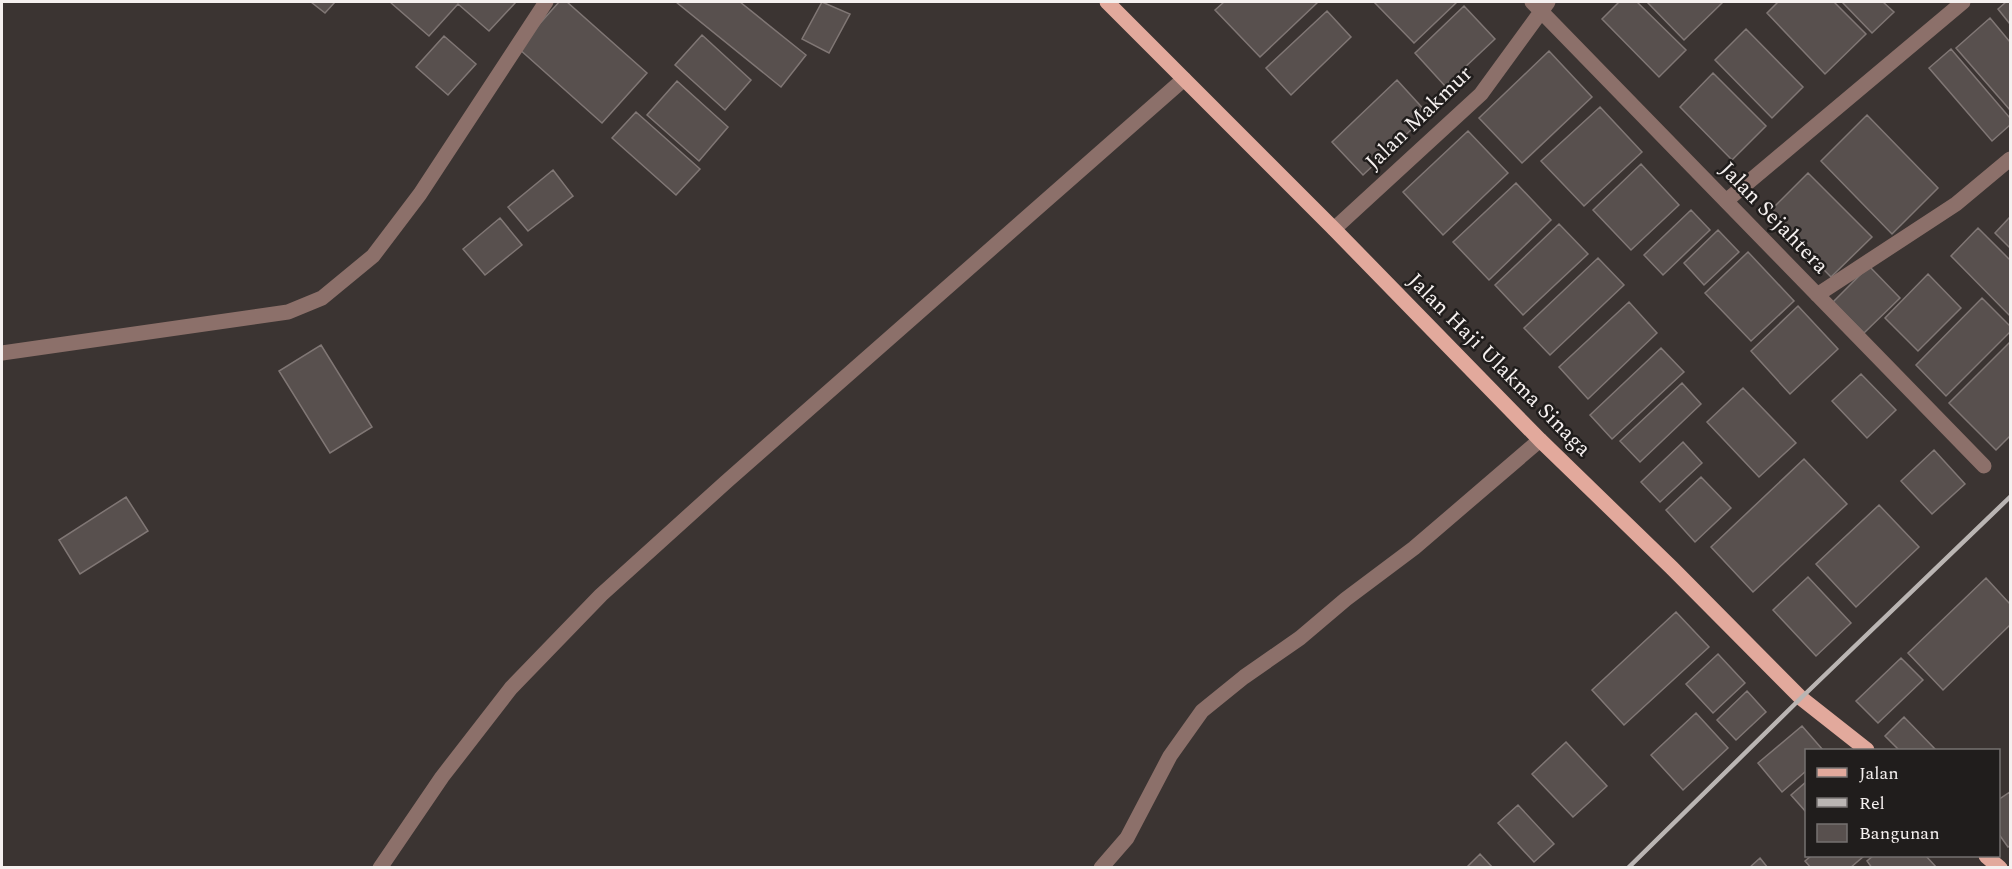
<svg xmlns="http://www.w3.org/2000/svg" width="2012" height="869" font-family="Spectral,serif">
  <rect width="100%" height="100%" fill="#3b3432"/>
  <path fill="#58504e" stroke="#807775" stroke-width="1.5" d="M 311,2 L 335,2 L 325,13 Z
    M 390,2 L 516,2 L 489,31 L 458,4 L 429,36 Z
    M 559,2 L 567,2 L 647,73 L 602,123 L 518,48 Z
    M 676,2 L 740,2 L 806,55 L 781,87 Z
    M 822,2 L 850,14 L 829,53 L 802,39 Z
    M 1224,2 L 1318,2 L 1260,57 L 1215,10 Z
    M 1374,2 L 1457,2 L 1414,43 Z
    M 1619,2 L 1637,2 L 1686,50 L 1659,77 L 1602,19 Z
    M 1647,2 L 1723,2 L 1684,40 Z
    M 1778,2 L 1834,2 L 1866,34 L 1825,74 L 1767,13 Z
    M 1842,2 L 1883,2 L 1894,12 L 1872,33 Z
    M 2006,2 L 2010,2 L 2010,24 L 1998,9 Z
    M 1464,6 L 1495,39 L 1445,86 L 1415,53 Z
    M 1327,11 L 1351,37 L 1291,95 L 1266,68 Z
    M 1990,18 L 2010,42 L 2010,110 L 1956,48 Z
    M 1746,29 L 1803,87 L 1772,118 L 1715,60 Z
    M 702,35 L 751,80 L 725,110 L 675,65 Z
    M 444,36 L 476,64 L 448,95 L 416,67 Z
    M 1951,49 L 2010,118 L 2010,125 L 1992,141 L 1929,68 Z
    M 1549,51 L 1592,97 L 1522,163 L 1479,118 Z
    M 1713,73 L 1766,126 L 1732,160 L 1680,107 Z
    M 1397,80 L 1428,114 L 1363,175 L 1332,142 Z
    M 677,81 L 728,127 L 699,161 L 647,115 Z
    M 1600,107 L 1642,152 L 1584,206 L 1541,161 Z
    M 636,112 L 700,169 L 676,195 L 612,138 Z
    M 1867,115 L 1938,188 L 1892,234 L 1821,161 Z
    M 1468,131 L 1508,173 L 1443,235 L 1403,192 Z
    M 1641,164 L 1679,205 L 1631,250 L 1593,210 Z
    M 553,170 L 573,196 L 528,231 L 508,207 Z
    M 1808,173 L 1872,237 L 1831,277 L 1768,213 Z
    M 1516,183 L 1551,220 L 1489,280 L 1453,242 Z
    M 1691,210 L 1710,230 L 1663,275 L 1644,255 Z
    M 2010,217 L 2010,248 L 1995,233 Z
    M 500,218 L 522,245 L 485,275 L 463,249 Z
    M 1559,224 L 1588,254 L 1523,315 L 1495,285 Z
    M 1978,228 L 2010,260 L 2010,316 L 1951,256 Z
    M 1718,230 L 1739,252 L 1704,285 L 1684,263 Z
    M 1748,252 L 1794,301 L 1751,341 L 1705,293 Z
    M 1598,258 L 1624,285 L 1550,355 L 1524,328 Z
    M 1869,266 L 1900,298 L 1864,333 L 1833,302 Z
    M 1928,274 L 1961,308 L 1918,351 L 1885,318 Z
    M 1982,298 L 2010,326 L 2010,332 L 1946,396 L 1916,365 Z
    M 1629,302 L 1657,333 L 1588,399 L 1559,367 Z
    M 1798,306 L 1838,349 L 1790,394 L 1751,351 Z
    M 2010,342 L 2010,436 L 1996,450 L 1949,403 Z
    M 321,345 L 372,427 L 330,453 L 279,371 Z
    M 1661,348 L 1684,372 L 1612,439 L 1590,415 Z
    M 1861,374 L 1896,410 L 1867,438 L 1832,401 Z
    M 1682,383 L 1701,404 L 1640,462 L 1620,441 Z
    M 1743,388 L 1796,443 L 1759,477 L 1707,422 Z
    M 1683,442 L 1702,463 L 1660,502 L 1641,482 Z
    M 1934,450 L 1965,484 L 1932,514 L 1901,481 Z
    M 1804,459 L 1847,504 L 1753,592 L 1711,547 Z
    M 1701,477 L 1731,508 L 1695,542 L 1666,510 Z
    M 126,497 L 148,531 L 80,574 L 59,540 Z
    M 1879,505 L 1919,547 L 1856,607 L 1816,564 Z
    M 1808,577 L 1851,623 L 1816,656 L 1773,610 Z
    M 1986,578 L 2010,604 L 2010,625 L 1943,690 L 1908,653 Z
    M 1676,612 L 1709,647 L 1624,725 L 1592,690 Z
    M 1718,654 L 1745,683 L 1713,713 L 1686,684 Z
    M 1901,658 L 1923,680 L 1878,723 L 1856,701 Z
    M 1747,691 L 1766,712 L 1736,740 L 1717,720 Z
    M 1696,713 L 1728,748 L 1683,790 L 1651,755 Z
    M 1904,717 L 1936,750 L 1899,750 L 1885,736 Z
    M 1802,726 L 1823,750 L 1806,750 L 1806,771 L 1782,792 L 1758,763 Z
    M 1566,742 L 1607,786 L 1573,817 L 1532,774 Z
    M 1806,782 L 1806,812 L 1791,795 Z
    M 2010,792 L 2010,846 L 2008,847 L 1998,833 L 1998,800 Z
    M 1518,805 L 1554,844 L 1534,862 L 1498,823 Z
    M 1480,854 L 1493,868 L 1466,868 Z
    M 1811,856 L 1864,856 L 1850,868 L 1811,868 L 1805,861 Z
    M 1873,856 L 1926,856 L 1937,868 L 1872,868 L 1867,861 Z
    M 1760,858 L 1768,868 L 1749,868 Z"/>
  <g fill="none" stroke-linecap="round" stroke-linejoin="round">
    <path stroke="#8c706a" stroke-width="15" d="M 1532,2 L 1984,466
      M 1726,201 L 1963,2
      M 1334,229 L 1481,94 L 1548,2
      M 1817,295 L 1956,204 L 2010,159
      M 2,353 L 288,312 L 322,298 L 373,256 L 420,194 L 546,2
      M 380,868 L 442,777 L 511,688 L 601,595 L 726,482 L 1184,79
      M 1101,868 L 1127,838 L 1170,756 L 1202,711 L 1244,677 L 1300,638 L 1346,599 L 1414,548 L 1540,440"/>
    <path stroke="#e2a99c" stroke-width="15" d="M 1107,2 L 1334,229 L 1540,440 L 1672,568 L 1801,698 L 1867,750
      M 1986,856 L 2000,868"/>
    <path stroke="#bab5b3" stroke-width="4.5" d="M 1628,868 L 1801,698 L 2010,497"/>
  </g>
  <g text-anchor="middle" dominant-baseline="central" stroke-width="5" stroke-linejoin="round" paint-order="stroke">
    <g font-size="22" fill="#f5f0ef" stroke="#201d1c">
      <text transform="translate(1419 118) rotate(-44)">Jalan Makmur</text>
      <text transform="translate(1774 218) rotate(46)">Jalan Sejahtera</text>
      <text transform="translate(1499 365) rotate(45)">Jalan Haji Ulakma Sinaga</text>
    </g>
  </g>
  <rect width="2012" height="869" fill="none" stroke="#f5f0ef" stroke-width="6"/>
  <rect x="1805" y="749" width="195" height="108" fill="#201d1c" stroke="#757170" stroke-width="1.5"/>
  <rect x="1817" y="768" width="30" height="9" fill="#e2a99c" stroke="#757170" stroke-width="1.5"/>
  <text x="1859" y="779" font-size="18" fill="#f5f0ef">Jalan</text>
  <rect x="1817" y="798" width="30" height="9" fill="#bab5b3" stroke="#757170" stroke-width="1.5"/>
  <text x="1859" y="809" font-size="18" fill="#f5f0ef">Rel</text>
  <rect x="1817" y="824" width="30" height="18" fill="#58504e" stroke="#757170" stroke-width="1.5"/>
  <text x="1859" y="839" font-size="18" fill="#f5f0ef">Bangunan</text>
</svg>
